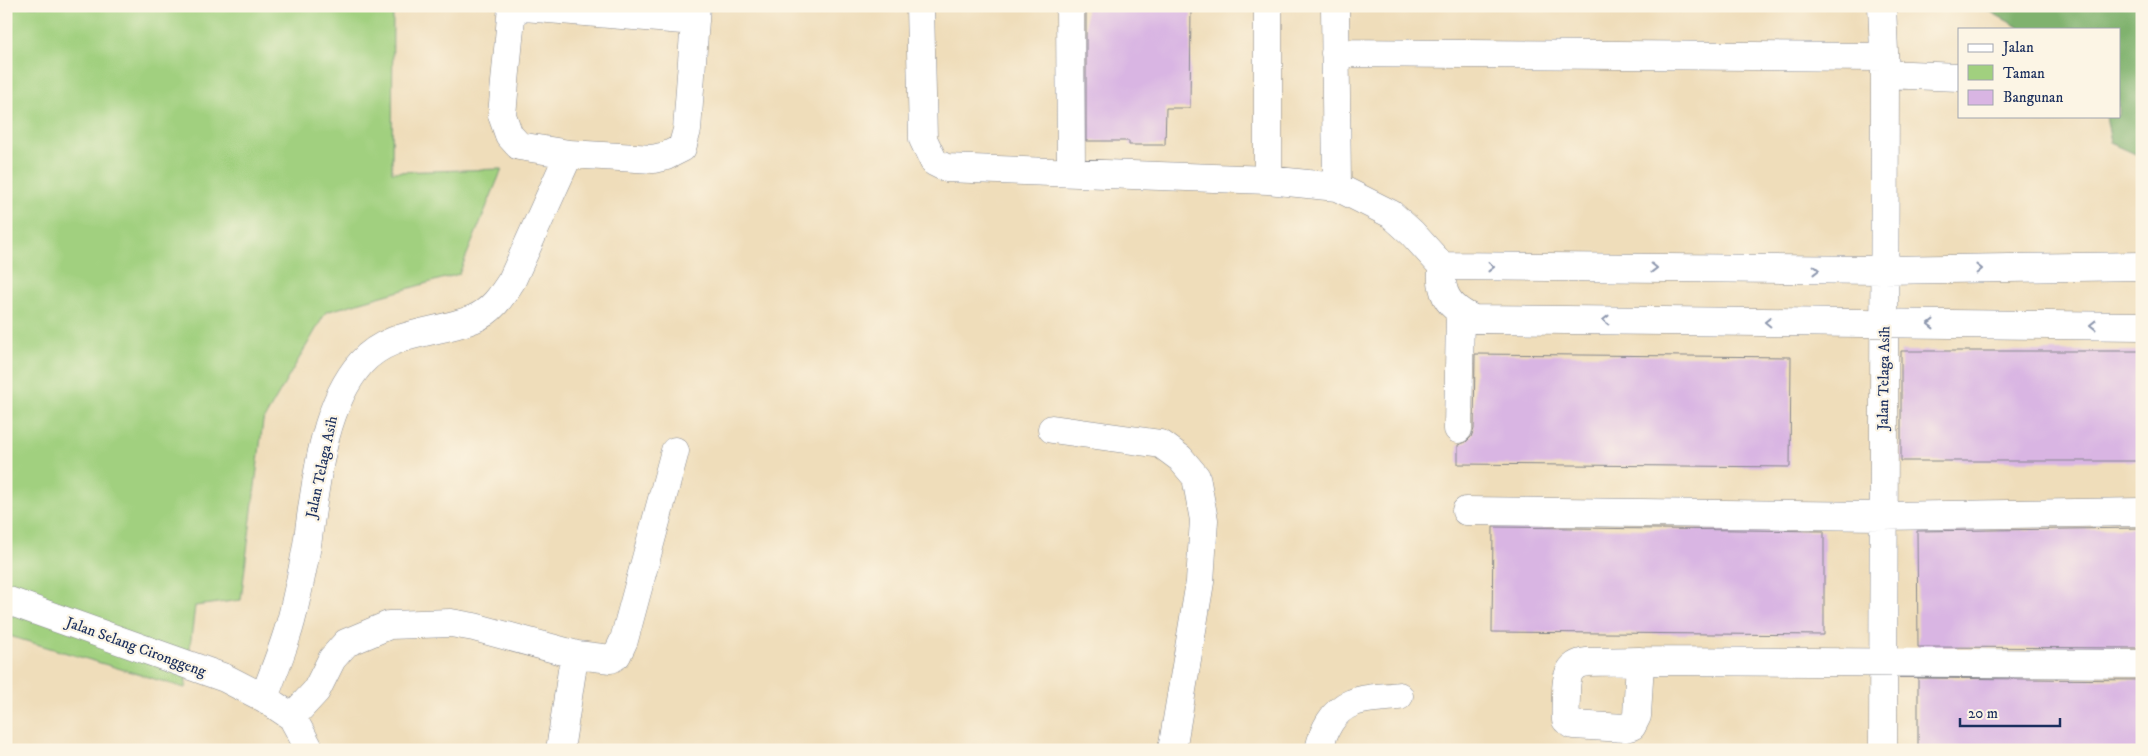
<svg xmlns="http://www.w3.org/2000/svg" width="2148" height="756" font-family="'IM FELL DW Pica',serif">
  <rect width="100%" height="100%" fill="#fcf5e5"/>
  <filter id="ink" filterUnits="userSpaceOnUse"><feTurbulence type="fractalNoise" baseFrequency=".02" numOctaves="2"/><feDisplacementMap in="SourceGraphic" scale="10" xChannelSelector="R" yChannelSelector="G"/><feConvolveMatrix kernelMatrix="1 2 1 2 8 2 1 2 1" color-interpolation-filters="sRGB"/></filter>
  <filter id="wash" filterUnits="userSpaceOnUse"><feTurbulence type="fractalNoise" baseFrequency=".0096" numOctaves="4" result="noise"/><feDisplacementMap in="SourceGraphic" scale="20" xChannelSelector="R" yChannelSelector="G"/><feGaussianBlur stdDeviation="1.12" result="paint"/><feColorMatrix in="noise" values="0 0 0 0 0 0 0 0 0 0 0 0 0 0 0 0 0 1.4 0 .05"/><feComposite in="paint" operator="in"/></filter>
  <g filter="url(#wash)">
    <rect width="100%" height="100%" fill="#efddba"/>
    <path fill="#a1d07f" stroke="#5e806e" d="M 6,6 L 393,6 L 392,172 L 502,169 L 459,274 L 326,312 L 263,421 L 241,600 L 195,606 L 185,688 L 6,635 Z"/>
    <path fill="#80b26e" stroke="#4e7066" d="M 1987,6 L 2142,6 L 2142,157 L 2111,143 L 2106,116 L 2119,116 L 2119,29 L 2022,29 L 1987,10 Z"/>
    <g id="blocks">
      <path fill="#d9b5e3" d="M 1086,6 L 1191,6 L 1190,108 L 1166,108 L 1165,145 L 1129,145 L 1129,141 L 1086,141 Z
        M 1901,351 L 2142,351 L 2142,461 L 1901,461 Z
        M 1475,354 L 1791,357 L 1790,467 L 1458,464 L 1458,445 L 1466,442 L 1471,437 L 1474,429 Z
        M 1493,527 L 1824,531 L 1824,635 L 1492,632 Z
        M 2142,528 L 2142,648 L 1918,647 L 1917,531 Z
        M 1918,678 L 2142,680 L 2142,750 L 1918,750 Z"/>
    </g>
  </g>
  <g filter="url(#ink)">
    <use href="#blocks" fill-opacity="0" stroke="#85868c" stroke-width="1"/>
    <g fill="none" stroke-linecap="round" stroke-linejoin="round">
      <defs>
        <path id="minor" d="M 512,6 L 502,115 L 509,135 L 519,146 L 569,154 L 653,159 L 666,156 L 682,148 L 687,130 L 696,6
          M 512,6 L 695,21
          M 920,6 L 923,139 L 934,162 L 946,168 L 1268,180 L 1337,187 L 1391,214 L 1412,233 L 1442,266 C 1442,273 1441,281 1443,287 C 1446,303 1460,313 1474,319 L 2142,326
          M 1070,6 L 1071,172
          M 1335,6 L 1337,187
          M 1882,6 L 1885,74 L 1883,750
          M 1335,53 L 1884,57
          M 1885,74 L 1959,77
          M 1268,180 L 1268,6
          M 1442,266 L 1884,270 L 2142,266
          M 1052,429 L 1161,444 L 1180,458 L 1196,477 L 1204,520 L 1200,582 L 1172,750
          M 1458,429 L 1460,313
          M 1466,511 L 1883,516 L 2142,512
          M 6,600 L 225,678 L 264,698 L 292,717 L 310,750
          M 1640,661 L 1637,716 L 1632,726 L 1625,728 L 1573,725 L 1566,720 C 1565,712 1566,703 1566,695 C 1566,679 1567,664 1587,662 L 1640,661 L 2142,664
          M 264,698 C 275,667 289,636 295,604 C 300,582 305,560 308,538 C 316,482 323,406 361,363 C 389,331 436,334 473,319 C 491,312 502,296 512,280 L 569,154
          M 292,717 L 316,691 L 332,659 L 346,643 L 389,625 L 451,623 L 474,627 L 577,655
          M 560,750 L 573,664 L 577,655 L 611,659 L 617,655 L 624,640 L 675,451
          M 1319,750 C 1323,731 1333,710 1352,703 C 1366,697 1385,698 1399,696"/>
      </defs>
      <use href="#minor" stroke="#85868c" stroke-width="29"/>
      <use href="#minor" stroke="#fff" stroke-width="28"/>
    </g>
    <defs><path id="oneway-chevron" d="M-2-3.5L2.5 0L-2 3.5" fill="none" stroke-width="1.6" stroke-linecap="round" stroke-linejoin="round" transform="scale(1.25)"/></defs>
    <g stroke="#8d97ae">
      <use href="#oneway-chevron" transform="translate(1491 267) rotate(1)"/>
      <use href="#oneway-chevron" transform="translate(1654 268) rotate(1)"/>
      <use href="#oneway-chevron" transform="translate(1979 269) rotate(-1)"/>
      <use href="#oneway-chevron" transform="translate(1816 270) rotate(1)"/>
      <use href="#oneway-chevron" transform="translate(1606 320) rotate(-179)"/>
      <use href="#oneway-chevron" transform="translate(1768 322) rotate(-179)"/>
      <use href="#oneway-chevron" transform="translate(1931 324) rotate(-180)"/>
      <use href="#oneway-chevron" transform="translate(2093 325) rotate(-180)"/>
    </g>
  </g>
  <g text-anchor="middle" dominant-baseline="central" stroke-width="4.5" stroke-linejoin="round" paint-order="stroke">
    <g font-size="15" fill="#1b2f5e" stroke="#fcf5e5">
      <text transform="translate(1884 378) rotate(-89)">Jalan Telaga Asih</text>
      <text transform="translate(322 467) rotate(-78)">Jalan Telaga Asih</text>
      <text transform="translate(136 647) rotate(20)">Jalan Selang Cironggeng</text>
    </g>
  </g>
  <rect width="2148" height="756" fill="none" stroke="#fcf5e5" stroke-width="25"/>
  <rect x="1958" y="28" width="162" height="90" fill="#fcf5e5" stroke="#a2a6af"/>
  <rect x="1968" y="44" width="25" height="8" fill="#ffffff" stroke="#a2a6af"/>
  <text x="2003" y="52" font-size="15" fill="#1b2f5e">Jalan</text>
  <rect x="1968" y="65" width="25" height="15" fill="#a1d07f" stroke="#a2a6af"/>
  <text x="2003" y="78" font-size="15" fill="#1b2f5e">Taman</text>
  <rect x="1968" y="90" width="25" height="15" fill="#d9b5e3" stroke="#a2a6af"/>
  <text x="2003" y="102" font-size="15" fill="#1b2f5e">Bangunan</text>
  <path d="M1960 718v8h100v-8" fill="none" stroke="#1b2f5e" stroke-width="2.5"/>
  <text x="1968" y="718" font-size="15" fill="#1b2f5e" stroke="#fcf5e5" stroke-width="4" paint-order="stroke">20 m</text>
</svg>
